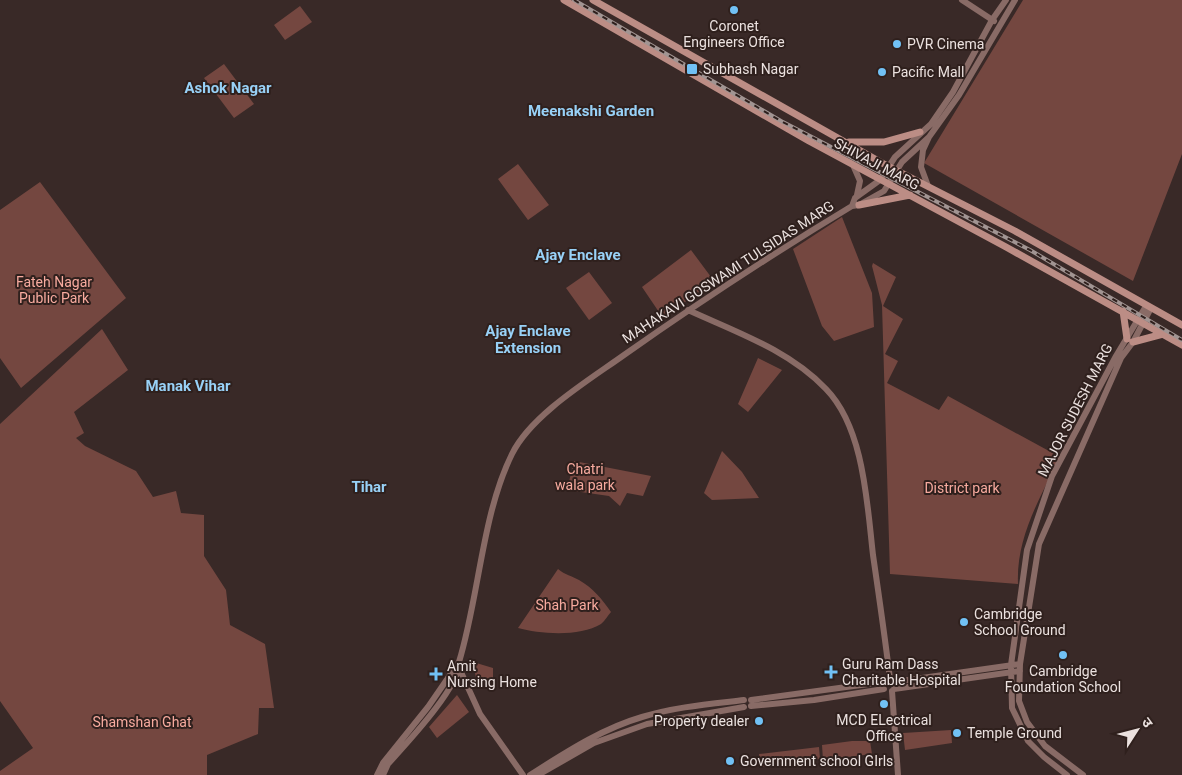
<svg xmlns="http://www.w3.org/2000/svg" width="1182" height="775" font-family="Roboto,'Noto Sans Devanagari',sans-serif">
  <rect width="100%" height="100%" fill="#392927"/>
  <path fill="#744740" d="M 1023,0 L 1182,0 L 1182,154 L 1133,281 L 924,163 Z
    M 300,6 L 312,22 L 285,40 L 274,25 Z
    M 224,64 L 254,104 L 234,118 L 204,78 Z
    M 518,164 L 549,205 L 528,220 L 498,179 Z
    M 40,182 L 126,298 L 21,388 L 0,358 L 0,210 Z
    M 842,217 L 872,293 L 874,327 L 834,341 L 822,326 L 793,249 Z
    M 691,250 L 714,281 L 663,318 L 642,287 Z
    M 873,263 L 896,277 L 883,306 L 903,319 L 885,354 L 898,361 L 887,383 L 939,410 L 948,396 L 1060,457 C 1040,498 1016,537 1018,584 L 890,574 L 882,305 L 872,266 Z
    M 589,272 L 612,303 L 589,320 L 566,288 Z
    M 102,329 L 128,370 L 74,412 L 84,433 L 76,438 L 85,446 L 136,471 L 153,497 L 176,491 L 181,513 L 204,515 L 204,556 L 226,590 L 230,625 L 265,644 L 274,708 L 259,708 L 258,734 L 207,755 L 207,775 L 0,775 L 0,771 L 33,748 L 0,701 L 0,424 Z
    M 758,358 L 782,370 L 748,412 L 738,404 Z
    M 722,451 L 742,472 L 759,498 L 712,500 L 704,493 Z
    M 574,461 L 651,476 L 643,496 L 627,493 L 620,506 L 609,496 L 567,490 Z
    M 558,569 C 565,575 572,576 579,580 C 593,588 602,599 611,612 C 608,615 605,621 601,624 C 580,637 540,634 518,628 Z
    M 473,662 L 493,668 L 493,679 L 478,689 Z
    M 457,695 L 469,712 L 437,738 L 429,727 Z
    M 951,730 L 952,743 L 905,750 L 903,733 Z
    M 852,741 L 870,741 L 872,754 L 823,760 L 822,745 Z
    M 819,747 L 820,759 L 761,767 L 759,754 Z"/>
  <g fill="none" stroke-linecap="round" stroke-linejoin="round">
    <path stroke="#896b66" stroke-width="6" d="M 962,0 L 994,21
      M 853,165 L 860,181 L 857,195
      M 928,186 L 921,167 L 923,150 L 929,137 L 959,95 L 1015,0
      M 852,206 L 855,198 L 880,180 L 895,157 L 931,124 L 953,92 L 992,20 L 1006,0
      M 688,310 C 736,332 789,350 826,389 C 864,428 867,503 873,555 C 879,596 885,638 890,679
      M 460,670 L 480,714 L 523,775
      M 894,682 L 1020,664
      M 894,689 L 1020,671
      M 892,691 L 898,775
      M 751,700 L 883,682
      M 751,706 L 814,700 L 884,689
      M 377,775 L 383,763 L 428,707 L 459,662
      M 383,775 L 388,764 C 405,745 461,686 459,662 C 479,597 482,514 512,454 C 531,415 589,380 624,355 C 698,303 774,253 852,206 L 859,205 L 884,191 L 902,162 L 929,137
      M 530,775 C 565,753 601,729 642,717 C 674,707 710,704 744,700
      M 538,775 L 594,743 L 647,724 L 744,707
      M 1067,775 L 1044,757 L 1028,741 L 1012,708 L 1011,665 L 1027,550 L 1052,476 L 1116,356 L 1146,306
      M 1083,775 L 1045,746 L 1027,722 L 1019,701 L 1020,664 L 1039,544 L 1121,358 L 1133,342 L 1151,308"/>
    <path stroke="#bc8d85" stroke-width="7" d="M 564,0 L 809,141 L 1006,247 L 1182,345
      M 593,0 L 882,163 L 1015,231 L 1182,325
      M 849,142 L 884,142 L 920,132
      M 859,205 L 910,195
      M 1123,311 L 1127,339
      M 1133,342 L 1163,334"/>
    <defs>
      <path id="rail" d="M 574,0 L 781,121 L 1030,250 L 1182,340"/>
    </defs>
    <use href="#rail" stroke="#a19492" stroke-width="4"/>
    <use href="#rail" stroke="#2f201d" stroke-width="2" stroke-dasharray="5.5" stroke-linecap="butt"/>
  </g>
  <g fill="#71c1f5" stroke="#2f201d" stroke-width="2">
    <circle cx="734" cy="10" r="5"/>
    <circle cx="897" cy="44" r="5"/>
    <rect x="686" y="63" width="12" height="12" rx="2.5"/>
    <circle cx="882" cy="72" r="5"/>
    <circle cx="964" cy="622" r="5"/>
    <circle cx="1063" cy="655" r="5"/>
    <path d="M828.5 664.5h5v5h5v5h-5v5h-5v-5h-5v-5h5z"/>
    <path d="M433.5 666.5h5v5h5v5h-5v5h-5v-5h-5v-5h5z"/>
    <circle cx="884" cy="704" r="5"/>
    <circle cx="759" cy="721" r="5"/>
    <circle cx="957" cy="733" r="5"/>
    <circle cx="730" cy="761" r="5"/>
  </g>
  <g text-anchor="middle" dominant-baseline="central" stroke-width="4" stroke-linejoin="round" paint-order="stroke">
    <g font-size="14" fill="#ebe1df" stroke="#2f201d" text-anchor="start">
      <text x="734" y="26" text-anchor="middle">Coronet<tspan x="734" dy="16">Engineers Office</tspan></text>
      <text x="907" y="44">PVR Cinema</text>
      <text x="703" y="69">Subhash Nagar</text>
      <text x="892" y="72">Pacific Mall</text>
      <text x="974" y="614">Cambridge<tspan x="974" dy="16">School Ground</tspan></text>
      <text x="842" y="664">Guru Ram Dass<tspan x="842" dy="16">Charitable Hospital</tspan></text>
      <text x="447" y="666">Amit<tspan x="447" dy="16">Nursing Home</tspan></text>
      <text x="1063" y="671" text-anchor="middle">Cambridge<tspan x="1063" dy="16">Foundation School</tspan></text>
      <text x="884" y="720" text-anchor="middle">MCD ELectrical<tspan x="884" dy="16">Office</tspan></text>
      <text x="749" y="721" text-anchor="end">Property dealer</text>
      <text x="967" y="733">Temple Ground</text>
      <text x="740" y="761">Government school GIrls</text>
    </g>
    <g font-size="14" fill="#ebe1df" stroke="#2f201d">
      <text transform="translate(877 164) rotate(28)">SHIVAJI MARG</text>
      <text transform="translate(728 272) rotate(-33)">MAHAKAVI GOSWAMI TULSIDAS MARG</text>
      <text transform="translate(1075 410) rotate(-63)">MAJOR SUDESH MARG</text>
    </g>
    <g font-size="14" fill="#f8ab9f" stroke="#2f201d">
      <text x="54" y="282">Fateh Nagar<tspan x="54" dy="16">Public Park</tspan></text>
      <text x="585" y="469">Chatri<tspan x="585" dy="16">wala park</tspan></text>
      <text x="962" y="488">District park</text>
      <text x="567" y="605">Shah Park</text>
      <text x="142" y="722">Shamshan Ghat</text>
    </g>
    <g font-size="15" font-weight="bold" fill="#98d1f7" stroke="#2f201d">
      <text x="228" y="88">Ashok Nagar</text>
      <text x="591" y="111">Meenakshi Garden</text>
      <text x="578" y="255">Ajay Enclave</text>
      <text x="528" y="331">Ajay Enclave<tspan x="528" dy="17">Extension</tspan></text>
      <text x="188" y="386">Manak Vihar</text>
      <text x="369" y="487">Tihar</text>
    </g>
  </g>
  <g transform="translate(1137 730) rotate(54)" stroke="#2f201d" stroke-width="4" paint-order="stroke">
  <path d="M0-4L9 19L0 12L-9 19Z" fill="#ebe1df"/>
  <text y="-8" font-size="14" font-weight="bold" text-anchor="middle" fill="#ebe1df">उ</text>
  </g>
</svg>
